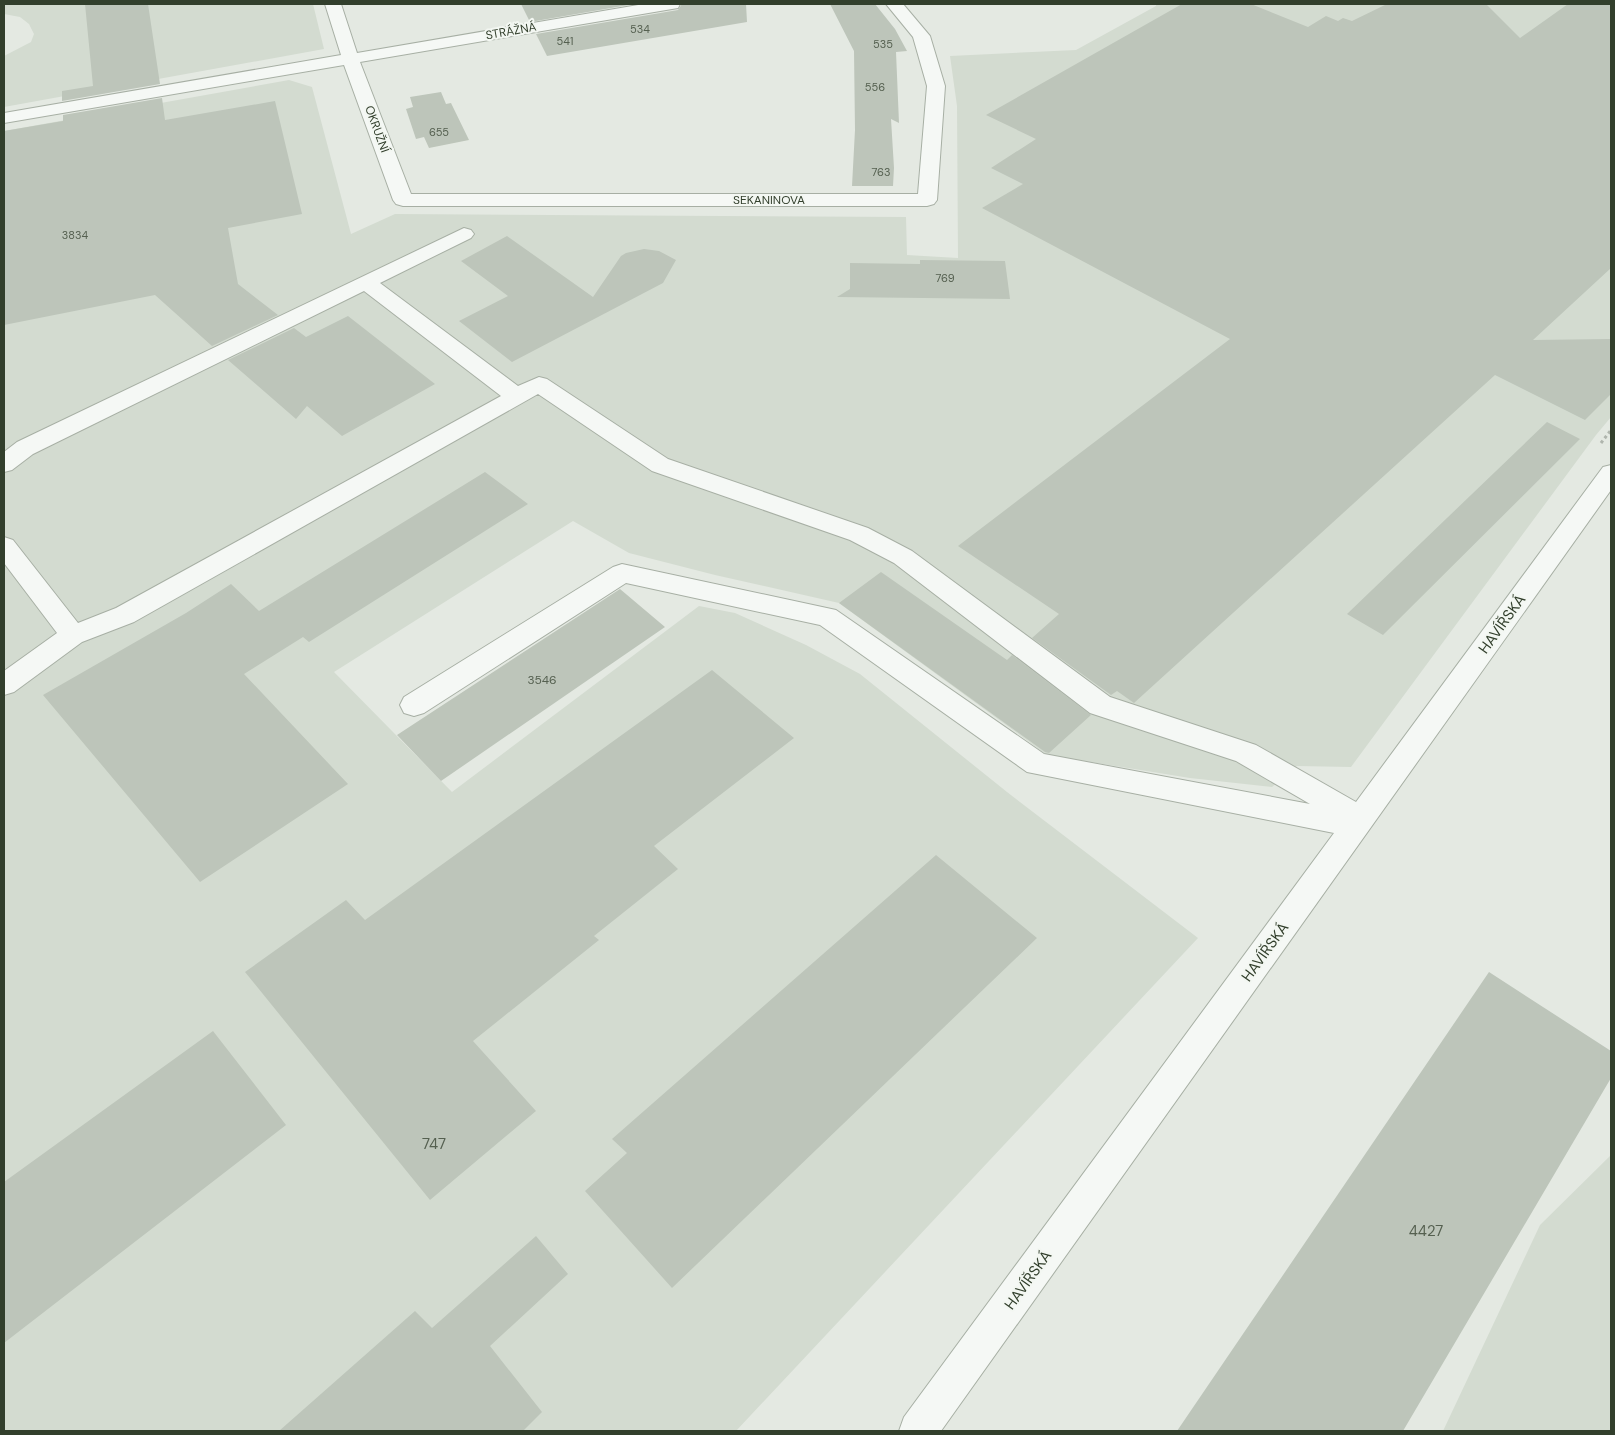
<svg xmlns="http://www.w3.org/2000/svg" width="1615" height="1435" font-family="'DM Sans',sans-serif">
  <rect width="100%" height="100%" fill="#e4e9e2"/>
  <path fill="#d3dbd0" d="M 4,4 L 313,4 L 324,49 L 4,107 L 4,56 L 31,42 L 34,34 L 29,24 L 20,17 L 4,14 Z
    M 1156,4 L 1611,4 L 1611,417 L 1596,435 L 1351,767 L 1297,766 L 1272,787 L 1190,778 L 1047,755 L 839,603 L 715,575 L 629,553 L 573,521 L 334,672 L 452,792 L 699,606 L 735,613 L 806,645 L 860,674 L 1007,792 L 1198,938 L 736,1431 L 4,1431 L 4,131 L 289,80 L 312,87 L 351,234 L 395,214 L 906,217 L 907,255 L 958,258 L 957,106 L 950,56 L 1076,50 L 1156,6 Z
    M 1611,1155 L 1611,1431 L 1443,1431 L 1540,1225 Z"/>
  <path fill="#bdc5ba" d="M 85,4 L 148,4 L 160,84 L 62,101 L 62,91 L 93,86 Z
    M 521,4 L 634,4 L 530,22 Z
    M 682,4 L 746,4 L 747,22 L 547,56 L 536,34 L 678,10 Z
    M 830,4 L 875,4 L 895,29 L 907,51 L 896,52 L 899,123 L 891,119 L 894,168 L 893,186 L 852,186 L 855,130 L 854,51 Z
    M 1182,4 L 1251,4 L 1308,27 L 1326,16 L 1338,21 L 1343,18 L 1352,21 L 1387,4 L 1486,4 L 1520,38 L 1568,4 L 1611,4 L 1611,268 L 1533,340 L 1611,339 L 1611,394 L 1585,420 L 1495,375 L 1134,703 L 1117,691 L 1111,695 L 1032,638 L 1059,614 L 958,546 L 1230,339 L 982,208 L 1023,184 L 991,168 L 1036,139 L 986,115 Z
    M 441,92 L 446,104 L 451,103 L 469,140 L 429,148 L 424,137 L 416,139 L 406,109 L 413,107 L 410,97 Z
    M 162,98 L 165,120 L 275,101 L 302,214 L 228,228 L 238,284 L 278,315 L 212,346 L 155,295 L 4,325 L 4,131 L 63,121 L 63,115 Z
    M 507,236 L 593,297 L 621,256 L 626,253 L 644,249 L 659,251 L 676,260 L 663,283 L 512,362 L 459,321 L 508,296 L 461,261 Z
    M 920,260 L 1005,261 L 1010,299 L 837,297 L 850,289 L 850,263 L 920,264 Z
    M 348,316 L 435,384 L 342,436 L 307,406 L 296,419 L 228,360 L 294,328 L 306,337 Z
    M 1547,422 L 1580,439 L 1383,635 L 1347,614 Z
    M 485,472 L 528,504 L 309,642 L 303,637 L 244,674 L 348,784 L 200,882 L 43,695 L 186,613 L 231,584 L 259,611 Z
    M 881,572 L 1007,660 L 1012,655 L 1091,715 L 1049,753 L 1045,752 L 839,603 Z
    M 620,589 L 665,627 L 441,781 L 397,735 Z
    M 712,670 L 794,738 L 654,846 L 678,869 L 594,936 L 599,940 L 473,1041 L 536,1111 L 430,1200 L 245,972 L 346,900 L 365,920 Z
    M 936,855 L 1037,938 L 672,1288 L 585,1191 L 627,1153 L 612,1139 Z
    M 1489,972 L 1611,1051 L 1611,1078 L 1403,1431 L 1177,1431 Z
    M 213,1031 L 286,1125 L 4,1343 L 4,1182 Z
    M 536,1236 L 568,1274 L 490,1346 L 542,1412 L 523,1431 L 279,1431 L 415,1311 L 432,1328 Z"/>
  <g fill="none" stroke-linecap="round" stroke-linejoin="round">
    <defs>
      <path id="minor" d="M 325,4 L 341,4 L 357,53 L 644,4 L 680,4 L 678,8 L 672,9 L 360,62 L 411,194 L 918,194 L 927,86 L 913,37 L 886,4 L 903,4 L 930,36 L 945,86 L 937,200 L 934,204 L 927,206 L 403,206 L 396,204 L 393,200 L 344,65 L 4,123 L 4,113 L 341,55 Z
        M 464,228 L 471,230 L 474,234 L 471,238 L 380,283 L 518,386 L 539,377 L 547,379 L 668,459 L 868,528 L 912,551 L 1110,697 L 1256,745 L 1356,802 L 1603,467 L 1611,465 L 1611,490 L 941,1431 L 899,1431 L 904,1417 L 1334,833 L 1027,772 L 820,625 L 626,583 L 424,713 L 414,716 L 404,713 L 400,705 L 404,697 L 613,567 L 622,564 L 836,610 L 1044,754 L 1310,804 L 1236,761 L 1090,713 L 894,563 L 850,540 L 652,471 L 538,394 L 134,622 L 82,642 L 14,692 L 4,695 L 4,671 L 57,633 L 4,563 L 4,537 L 13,540 L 78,623 L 116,608 L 501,396 L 364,291 L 33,454 L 12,470 L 4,472 L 4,452 L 17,442 Z"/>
    </defs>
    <use href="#minor" stroke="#a7afa4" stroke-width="2"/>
    <path stroke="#afb5ad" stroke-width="3" stroke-dasharray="3 3" stroke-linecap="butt" d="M 1601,443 L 1611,430"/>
    <use href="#minor" fill="#f5f8f5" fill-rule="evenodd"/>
  </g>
  <g text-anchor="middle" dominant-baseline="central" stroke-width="4" stroke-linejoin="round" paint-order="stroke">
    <g font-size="11" fill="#556050">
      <text x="640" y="29">534</text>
      <text x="565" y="41">541</text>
      <text x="883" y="44">535</text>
      <text x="875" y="87">556</text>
      <text x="439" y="132">655</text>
      <text x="881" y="172">763</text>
      <text x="75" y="235">3834</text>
      <text x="945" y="278">769</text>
    </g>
    <g font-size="12" fill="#323f2c" stroke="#f3f7f2">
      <text transform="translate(511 31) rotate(-10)">STRÁŽNÁ</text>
      <text transform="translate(377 129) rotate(70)">OKRUŽNÍ</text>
      <text x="769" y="200">SEKANINOVA</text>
    </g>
    <g font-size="12" fill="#556050">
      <text x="542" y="680">3546</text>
    </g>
    <g font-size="15" fill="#323f2c" stroke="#f3f7f2">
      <text transform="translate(1502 624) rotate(-54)">HAVÍŘSKÁ</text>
      <text transform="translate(1265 952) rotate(-54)">HAVÍŘSKÁ</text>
      <text transform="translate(1028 1280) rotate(-54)">HAVÍŘSKÁ</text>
    </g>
    <g font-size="15" fill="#556050">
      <text x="434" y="1144">747</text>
      <text x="1426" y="1231">4427</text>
    </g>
  </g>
  <rect width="1615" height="1435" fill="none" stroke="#323f2c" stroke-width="10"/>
</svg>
